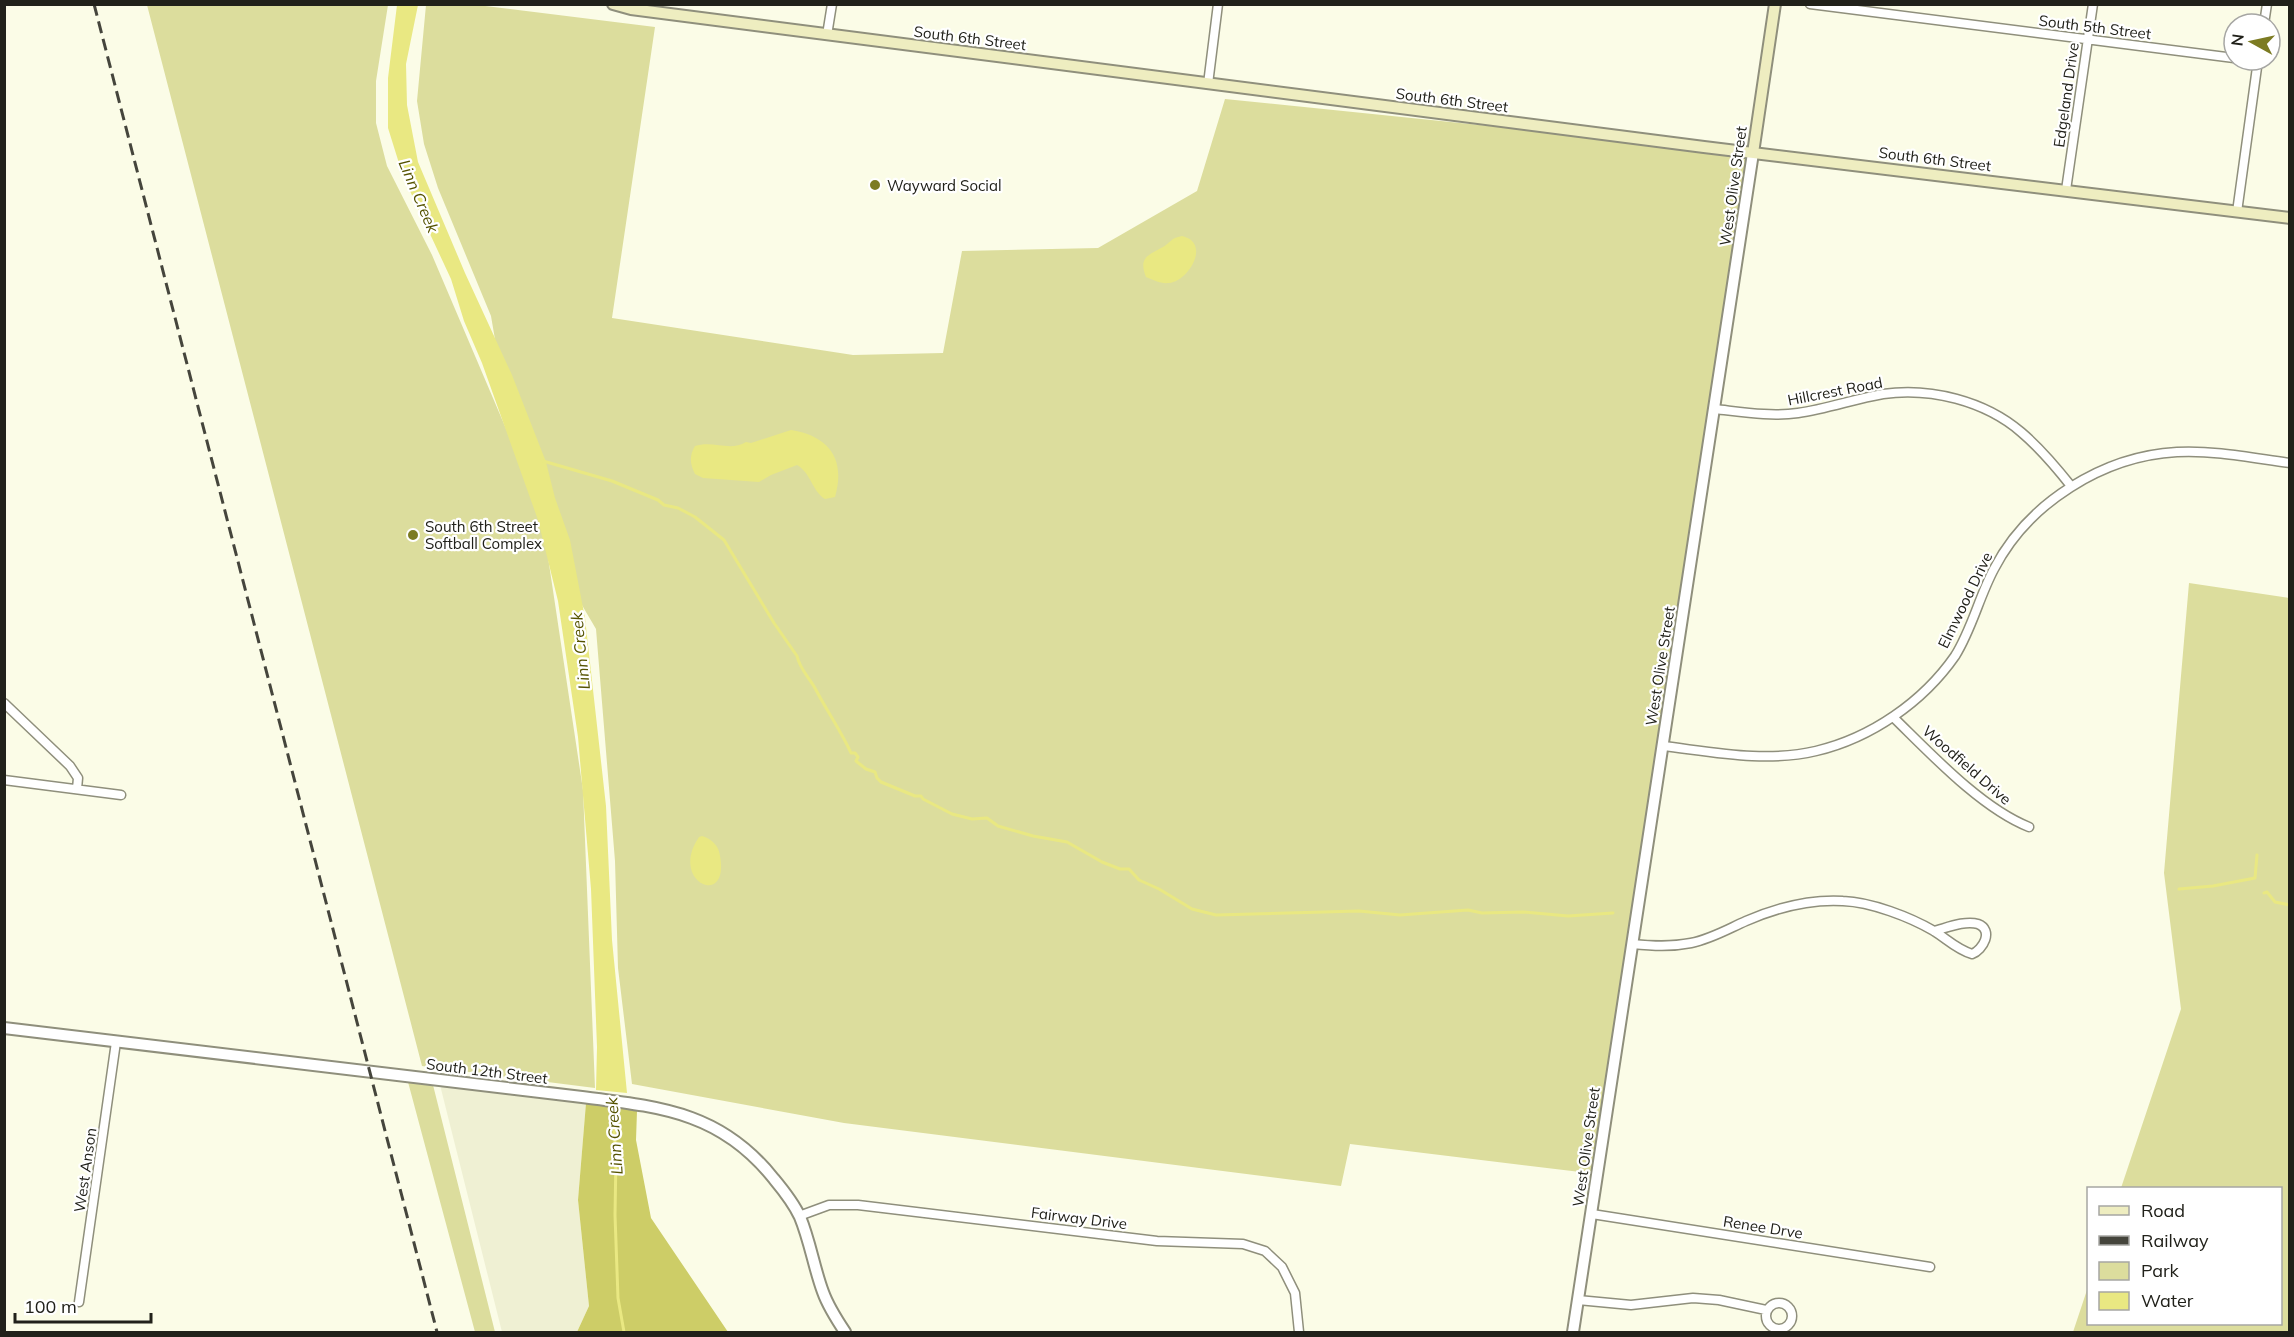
<svg xmlns="http://www.w3.org/2000/svg" width="2294" height="1337" font-family="Mulish,sans-serif">
  <rect width="100%" height="100%" fill="#fbfce7"/>
  <path fill="#eff0d3" d="M 442,1083 L 586,1103 L 578,1200 L 589,1306 L 577,1332 L 502,1332 L 441,1089 Z"/>
  <path fill="#dcdd9d" d="M 147,5 L 388,5 L 376,81 L 376,123 L 387,166 L 432,255 L 513,445 L 491,316 L 438,188 L 424,144 L 417,101 L 426,5 L 477,5 L 655,27 L 612,318 L 853,355 L 943,353 L 962,251 L 1098,248 L 1197,191 L 1225,99 L 1753,153 L 1597,1174 L 1350,1144 L 1341,1186 L 844,1123 L 632,1084 L 618,968 L 615,861 L 596,629 L 546,544 L 583,790 L 595,1088 L 422,1066 Z
    M 2189,583 L 2289,598 L 2289,1332 L 2073,1332 L 2088,1287 L 2088,1324 L 2280,1324 L 2280,1188 L 2121,1188 L 2181,1009 L 2164,873 Z
    M 408,1082 L 433,1085 L 495,1332 L 475,1332 Z"/>
  <path fill="#cdcd67" d="M 586,1103 L 637,1111 L 636,1140 L 651,1218 L 728,1332 L 577,1332 L 589,1306 L 578,1200 Z"/>
  <path fill="#e9e882" d="M 397,5 L 418,5 L 406,64 L 407,105 L 418,162 L 465,273 L 512,375 L 546,462 L 555,498 L 570,540 L 585,618 L 606,806 L 612,940 L 627,1093 L 596,1090 L 597,1047 L 591,889 L 578,737 L 558,601 L 538,520 L 482,363 L 464,321 L 451,279 L 403,176 L 388,128 L 388,78 Z
    M 1182,236 C 1185,237 1189,238 1191,240 C 1206,253 1185,282 1169,283 C 1161,284 1153,280 1146,277 C 1139,259 1146,256 1161,248 C 1171,243 1170,238 1182,236 Z
    M 791,430 C 829,436 846,459 835,497 L 825,499 C 812,491 811,473 797,465 L 771,475 L 759,482 L 703,478 L 695,474 C 690,464 689,456 695,446 C 713,440 730,452 746,442 L 751,443 Z
    M 702,836 C 712,839 719,846 720,856 C 730,909 668,882 699,837 Z"/>
  <g fill="none" stroke-linecap="round" stroke-linejoin="round">
    <path stroke="#e9e882" stroke-width="3" d="M 543,461 L 612,481 L 658,500 L 664,505 L 678,508 L 695,517 L 724,540 L 774,623 L 797,656 C 800,670 810,678 816,690 C 827,711 841,731 851,753 L 855,753 L 858,757 L 856,761 L 866,769 L 875,772 L 877,778 L 881,782 L 915,796 L 921,796 L 923,799 L 952,814 L 972,819 L 987,818 L 998,826 L 1033,836 L 1067,842 L 1102,862 L 1120,869 L 1129,869 L 1139,880 L 1159,889 L 1192,909 L 1216,915 L 1359,911 L 1400,915 L 1468,910 L 1482,913 L 1523,912 L 1568,916 L 1613,913
      M 2179,889 L 2213,886 L 2255,878 L 2257,855
      M 2264,893 L 2267,892 L 2275,902 L 2290,905
      M 612,1104 L 616,1156 L 615,1215 L 618,1298 L 624,1332"/>
    <defs>
      <path id="minor" d="M 1810,4 L 2234,58
        M 2264,24 L 2267,4
        M 827,35 L 832,4
        M 1208,84 L 1218,4
        M 2066,190 L 2093,4
        M 2237,212 L 2258,60
        M 1715,409 C 1742,412 1771,417 1798,413 C 1827,409 1854,399 1883,394 C 1930,387 1985,401 2021,432 C 2040,448 2056,467 2071,486
        M 4,703 L 70,766 L 78,778 L 77,789
        M 1893,717 C 1930,753 1981,808 2029,827
        M 1663,746 C 1713,752 1765,763 1816,751 C 1871,738 1923,702 1955,656 C 1972,629 1979,597 1994,569 C 2028,503 2103,456 2177,452 C 2214,450 2253,458 2290,463
        M 4,780 L 121,795
        M 1632,944 C 1653,946 1671,947 1691,943 C 1711,939 1728,929 1746,921 C 1776,908 1810,899 1843,901 C 1871,902 1910,917 1934,931 C 1947,939 1956,949 1972,954 C 1983,950 1994,930 1978,924 C 1965,920 1946,928 1934,931
        M 1592,1214 L 1930,1267
        M 799,1216 L 829,1205 L 858,1205 L 1157,1241 L 1243,1244 L 1265,1251 L 1282,1267 L 1295,1293 L 1299,1332
        M 1578,1300 L 1631,1305 L 1693,1298 L 1719,1300 L 1766,1310
        M 79,1302 L 116,1042
        M1766 1316a13 13 0 1 1 26 0a13 13 0 1 1-26 0Z"/>
      <path id="tertiary" d="M 4,1028 L 582,1097 C 661,1107 721,1112 774,1179 C 784,1191 794,1204 800,1217 C 810,1241 814,1268 823,1292 C 828,1306 837,1320 845,1332
        M 1573,1332 L 1753,153"/>
      <path id="secondary" d="M 613,4 L 631,9 L 1704,147 L 2290,218
        M 1753,153 L 1775,4"/>
    </defs>
    <use href="#minor" stroke="#8f8f7c" stroke-width="11"/>
    <use href="#tertiary" stroke="#8f8f7c" stroke-width="14"/>
    <use href="#secondary" stroke="#8f8f7c" stroke-width="14"/>
    <use href="#minor" stroke="#fff" stroke-width="8"/>
    <use href="#tertiary" stroke="#fff" stroke-width="10"/>
    <use href="#secondary" stroke="#eeedc0" stroke-width="10"/>
    <path stroke="#45453c" stroke-width="3" stroke-dasharray="12 6" stroke-linecap="butt" d="M 94,4 L 437,1332"/>
  </g>
  <g fill="#7c7b22" stroke="#fff" stroke-width="2">
    <circle cx="875" cy="185" r="6"/>
    <circle cx="413" cy="535" r="6"/>
  </g>
  <g text-anchor="middle" dominant-baseline="central" stroke-width="4.5" stroke-linejoin="round" paint-order="stroke">
    <g font-size="15" fill="#21211a" stroke="#fff">
      <text transform="translate(2095 27) rotate(7)">South 5th Street</text>
      <text transform="translate(970 38) rotate(7)">South 6th Street</text>
      <text transform="translate(2066 95) rotate(-82)">Edgeland Drive</text>
      <text transform="translate(1452 100) rotate(7)">South 6th Street</text>
      <text transform="translate(1935 159) rotate(7)">South 6th Street</text>
      <text transform="translate(1733 186) rotate(-82)">West Olive Street</text>
      <text transform="translate(1835 391) rotate(-11)">Hillcrest Road</text>
      <text transform="translate(1965 600) rotate(-64)">Elmwood Drive</text>
      <text transform="translate(1660 666) rotate(-81)">West Olive Street</text>
      <text transform="translate(1967 765) rotate(41)">Woodfield Drive</text>
      <text transform="translate(487 1071) rotate(7)">South 12th Street</text>
      <text transform="translate(1586 1147) rotate(-82)">West Olive Street</text>
      <text transform="translate(85 1170) rotate(-82)">West Anson</text>
      <text transform="translate(1079 1218) rotate(7)">Fairway Drive</text>
      <text transform="translate(1763 1227) rotate(9)">Renee Drve</text>
    </g>
    <g font-size="15" fill="#21211a" stroke="#fff" text-anchor="start">
      <text x="887" y="185">Wayward Social</text>
      <text x="425" y="526">South 6th Street<tspan x="425" dy="17">Softball Complex</tspan></text>
    </g>
    <g font-size="16" font-style="italic" fill="#555300" stroke="#fff">
      <text transform="translate(419 196) rotate(67)">Linn Creek</text>
      <text transform="translate(580 651) rotate(-96)">Linn Creek</text>
      <text transform="translate(614 1136) rotate(-94)">Linn Creek</text>
    </g>
  </g>
  <rect width="2294" height="1337" fill="none" stroke="#21211a" stroke-width="12"/>
  <rect x="2087" y="1187" width="195" height="138" fill="#ffffff" stroke="#a6a6a3" stroke-width="1.5"/>
  <rect x="2099" y="1206" width="30" height="9" fill="#eeedc0" stroke="#a6a6a3" stroke-width="1.5"/>
  <text x="2141" y="1217" font-size="18" fill="#21211a">Road</text>
  <rect x="2099" y="1236" width="30" height="9" fill="#45453c" stroke="#a6a6a3" stroke-width="1.5"/>
  <text x="2141" y="1247" font-size="18" fill="#21211a">Railway</text>
  <rect x="2099" y="1262" width="30" height="18" fill="#dcdd9d" stroke="#a6a6a3" stroke-width="1.5"/>
  <text x="2141" y="1277" font-size="18" fill="#21211a">Park</text>
  <rect x="2099" y="1292" width="30" height="18" fill="#e9e882" stroke="#a6a6a3" stroke-width="1.5"/>
  <text x="2141" y="1307" font-size="18" fill="#21211a">Water</text>
  <g transform="translate(2252 42) rotate(278)"><circle r="28" fill="#ffffff" stroke="#a6a6a3" stroke-width="1.5"/>
  <path d="M0-4.5L10 22L0 15L-10 22Z" fill="#7c7b22"/>
  <text y="-9" font-size="16" font-weight="bold" text-anchor="middle" fill="#21211a">N</text>
  </g>
  <path d="M15 1313v9h136v-9" fill="none" stroke="#21211a" stroke-width="3"/>
  <text x="24" y="1313" font-size="18" fill="#21211a" stroke="#ffffff" stroke-width="4.5" paint-order="stroke">100 m</text>
</svg>
